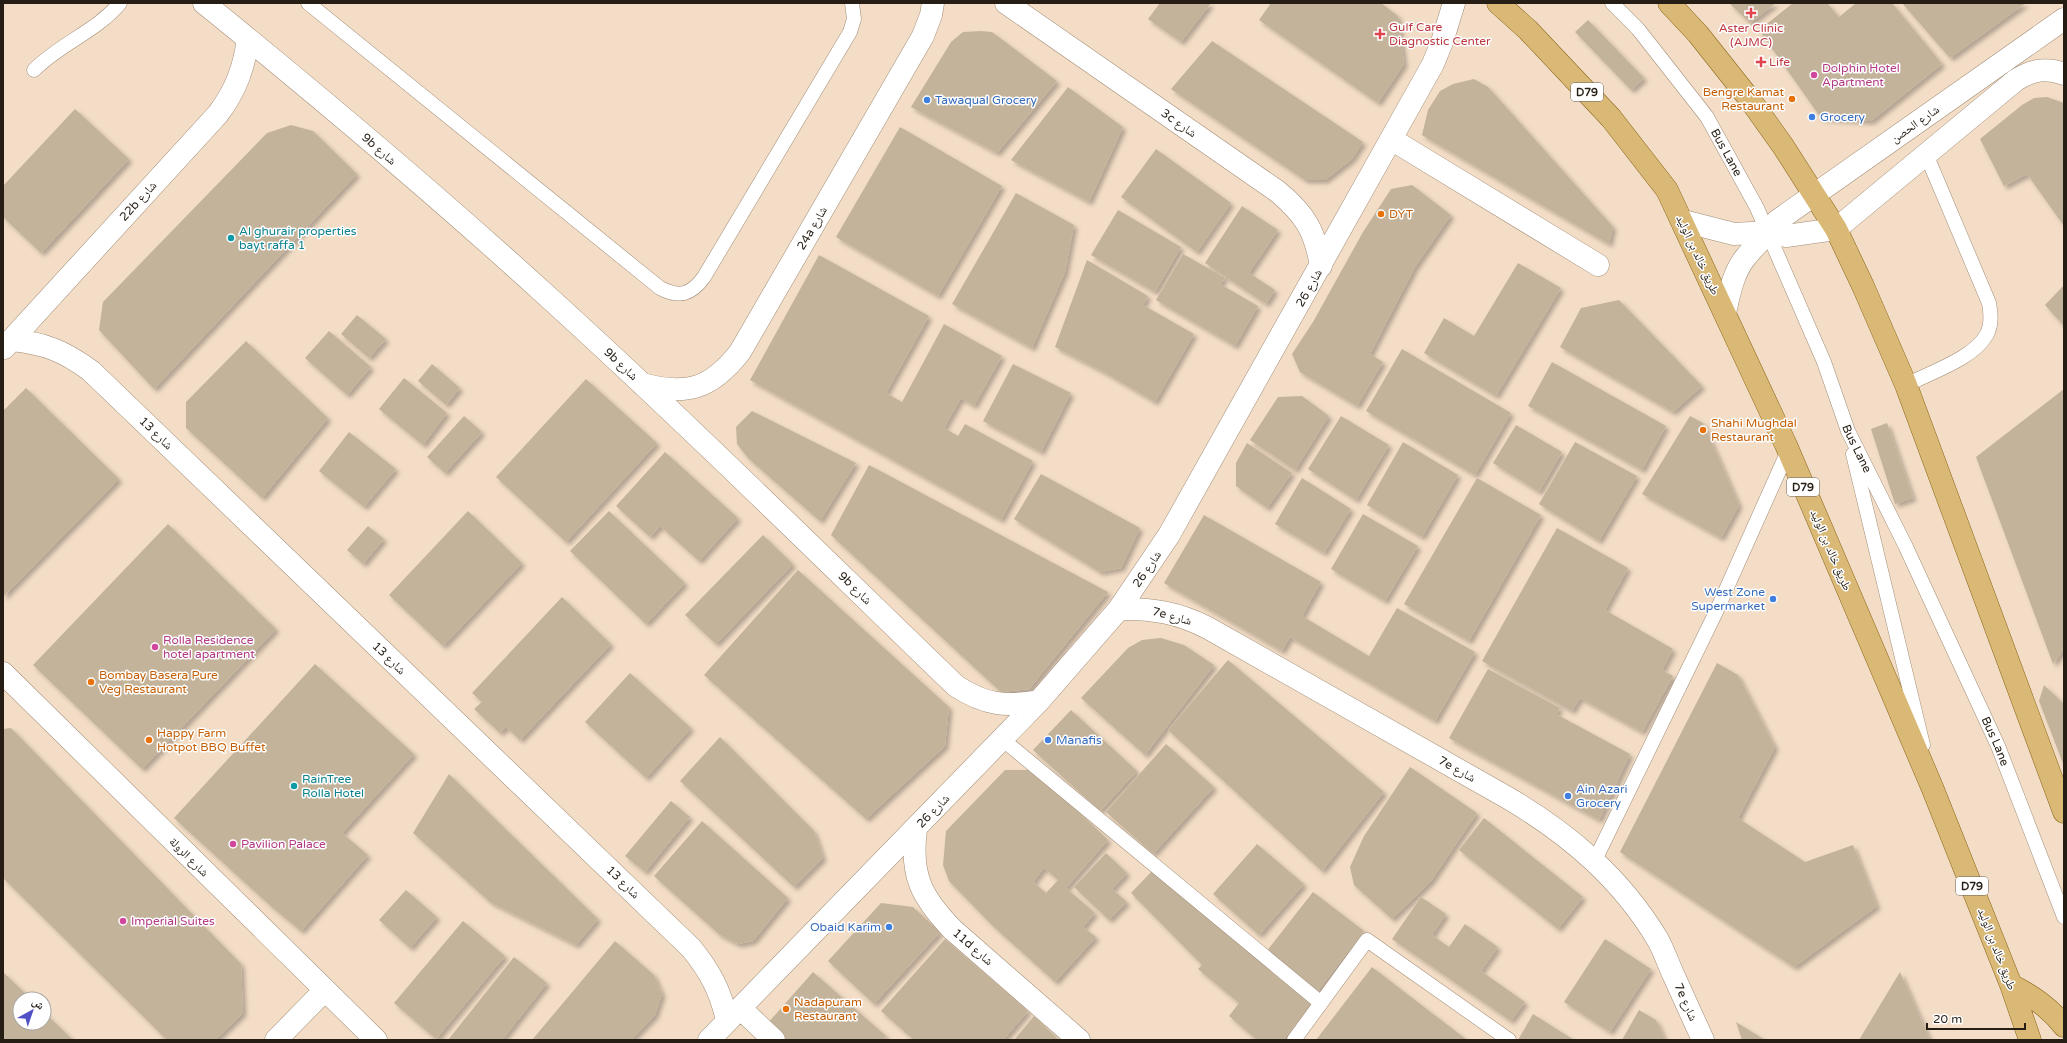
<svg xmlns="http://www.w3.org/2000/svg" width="2067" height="1043" font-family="'Varela Round','Noto Naskh Arabic',sans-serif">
  <defs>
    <filter id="shadow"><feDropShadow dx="3.5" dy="3.5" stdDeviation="2" flood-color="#0004"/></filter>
  </defs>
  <rect width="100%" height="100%" fill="#f3ddc6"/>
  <path fill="#c3b39a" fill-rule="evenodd" filter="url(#shadow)" d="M 1160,3 L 1211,3 L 1181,42 L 1148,19 Z
    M 1271,3 L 1381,3 L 1398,16 L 1404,64 L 1378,103 L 1259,20 Z
    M 1729,3 L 1776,3 L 1750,23 Z
    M 1793,3 L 1827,3 L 1839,17 L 1856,3 L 1892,3 L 1942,64 L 1871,121 L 1821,118 L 1759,30 Z
    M 1902,3 L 2026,3 L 1950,58 Z
    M 1588,20 L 1644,78 L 1631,90 L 1575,32 Z
    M 981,31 L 992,32 L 1057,81 L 997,153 L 911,107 L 951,42 L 963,32 Z
    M 1212,41 L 1363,142 L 1352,159 L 1325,180 L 1305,180 L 1171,89 Z
    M 1474,79 L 1488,87 L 1613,227 L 1609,244 L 1422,135 L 1428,110 L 1440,91 L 1453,84 Z
    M 1068,87 L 1123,127 L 1089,202 L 1011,160 Z
    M 2047,97 L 2064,103 L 2064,226 L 2027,174 L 2004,186 L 1980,139 L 2022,105 L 2034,98 Z
    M 75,109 L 129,159 L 41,253 L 3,217 L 3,186 Z
    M 291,125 L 313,131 L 357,174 L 154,389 L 99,330 L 103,302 L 267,133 Z
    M 900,127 L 1002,186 L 938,296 L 836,237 Z
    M 1156,149 L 1231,203 L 1197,252 L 1121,197 Z
    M 1412,185 L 1451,215 L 1415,267 L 1370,354 L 1383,362 L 1357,406 L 1300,372 L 1292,354 L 1313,322 L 1363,232 L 1391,189 Z
    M 1016,193 L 1074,225 L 1065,272 L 1032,348 L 952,304 Z
    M 1242,206 L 1278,230 L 1249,273 L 1275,290 L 1266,304 L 1205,263 Z
    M 1118,210 L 1181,247 L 1155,292 L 1091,255 Z
    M 1183,254 L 1225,278 L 1220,284 L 1258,306 L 1235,346 L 1156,300 Z
    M 819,255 L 929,316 L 886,393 L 902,402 L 944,324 L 1002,356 L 974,406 L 961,398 L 944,428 L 958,436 L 965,424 L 1033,461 L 1001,520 L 750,380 Z
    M 1087,260 L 1148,296 L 1143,305 L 1194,334 L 1155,402 L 1104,372 L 1055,347 Z
    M 1518,263 L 1561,288 L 1496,396 L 1424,353 L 1444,318 L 1474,336 Z
    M 2064,285 L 2064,326 L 2045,305 Z
    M 1619,300 L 1702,386 L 1673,412 L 1560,347 L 1581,308 Z
    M 357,315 L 386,339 L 369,358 L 341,334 Z
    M 329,331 L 371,367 L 347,395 L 305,358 Z
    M 246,341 L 328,418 L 262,498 L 186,428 L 186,402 Z
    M 1402,349 L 1511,413 L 1475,475 L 1366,411 Z
    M 1552,362 L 1666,426 L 1642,470 L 1528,406 Z
    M 432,364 L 460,388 L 446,405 L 418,381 Z
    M 1013,364 L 1071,393 L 1041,452 L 983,421 Z
    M 404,378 L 447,413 L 423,445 L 379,409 Z
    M 586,379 L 657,443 L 566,542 L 496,477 Z
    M 26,388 L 119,479 L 3,597 L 3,411 Z
    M 2064,389 L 2064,649 L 2053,664 L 1976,457 Z
    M 1302,396 L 1329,416 L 1295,470 L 1250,440 L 1278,397 Z
    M 752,411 L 856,463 L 820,521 L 749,459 L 737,444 L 736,427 Z
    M 464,416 L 482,432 L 445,473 L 427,457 Z
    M 1341,416 L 1389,445 L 1356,500 L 1308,469 Z
    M 1690,416 L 1703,423 L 1739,505 L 1721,538 L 1642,494 Z
    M 1887,423 L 1913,498 L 1895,504 L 1871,429 Z
    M 1516,425 L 1562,452 L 1539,492 L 1493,463 Z
    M 349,432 L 396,469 L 364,507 L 319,471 Z
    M 1403,442 L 1458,475 L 1422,537 L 1367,505 Z
    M 1575,442 L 1637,476 L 1599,541 L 1539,504 Z
    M 1247,443 L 1292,473 L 1267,508 L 1236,486 L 1236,463 Z
    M 665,452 L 738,518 L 699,561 L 660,526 L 650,537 L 616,506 Z
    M 869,465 L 1108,592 L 1029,689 L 1001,692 L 831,535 Z
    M 1041,474 L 1140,528 L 1121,568 L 1100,572 L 1014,519 Z
    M 1302,478 L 1351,509 L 1324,553 L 1275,524 Z
    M 1477,478 L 1541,515 L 1469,641 L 1404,604 Z
    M 468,511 L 522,563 L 443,646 L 389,595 Z
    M 609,511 L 685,583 L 646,624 L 570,551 Z
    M 1363,514 L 1418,546 L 1385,601 L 1331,569 Z
    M 1204,515 L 1321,582 L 1302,616 L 1369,656 L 1397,608 L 1475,652 L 1435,721 L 1290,637 L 1282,651 L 1164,583 Z
    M 168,524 L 276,629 L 142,769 L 33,665 Z
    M 368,526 L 384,539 L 363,564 L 347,550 Z
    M 1557,528 L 1628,568 L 1605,610 L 1673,649 L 1662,670 L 1673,676 L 1642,732 L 1580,698 L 1572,711 L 1482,661 Z
    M 763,535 L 793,564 L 716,644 L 685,615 Z
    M 798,570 L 949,707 L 945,746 L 866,819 L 704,675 Z
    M 562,597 L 611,644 L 520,740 L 506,727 L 500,733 L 474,709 L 482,702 L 472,693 Z
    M 1161,638 L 1184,645 L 1214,665 L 1145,755 L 1081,698 L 1128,648 L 1142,640 Z
    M 1228,660 L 1384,792 L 1322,871 L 1168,730 Z
    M 1717,663 L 1738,675 L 1775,747 L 1738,818 L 1805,862 L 1853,845 L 1877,906 L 1794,967 L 1620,852 Z
    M 315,664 L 414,754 L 342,833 L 368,855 L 301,931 L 273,908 L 174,818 Z
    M 1488,669 L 1560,708 L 1556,714 L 1630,754 L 1599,820 L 1449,738 Z
    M 630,673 L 691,728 L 646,778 L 585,722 Z
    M 2044,685 L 2064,704 L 2064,766 L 2039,701 Z
    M 1071,710 L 1137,771 L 1100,811 L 1033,750 Z
    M 11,728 L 241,964 L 243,1013 L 215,1040 L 167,1040 L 3,878 L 3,729 Z
    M 720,737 L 814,831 L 823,858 L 794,887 L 680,781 Z
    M 1166,744 L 1214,787 L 1153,854 L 1106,812 Z
    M 1410,767 L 1477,813 L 1431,881 L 1392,919 L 1354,885 L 1350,867 L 1364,836 Z
    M 1005,770 L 1035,770 L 1108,840 L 1066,888 L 1095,913 L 1083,927 L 1096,937 L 1055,982 L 993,926 L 949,881 L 943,865 L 946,831 ZM 1044,868 L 1058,880 L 1046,893 L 1033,882 Z
    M 449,774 L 598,919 L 576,945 L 490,902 L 413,833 Z
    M 671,801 L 690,817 L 645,872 L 625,856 Z
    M 1484,818 L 1583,897 L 1558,929 L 1459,850 Z
    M 702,821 L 788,898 L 753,941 L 738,944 L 720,935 L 654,876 Z
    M 1257,844 L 1304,884 L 1259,935 L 1213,894 Z
    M 1106,853 L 1127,873 L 1112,889 L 1127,902 L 1109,920 L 1074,887 Z
    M 1154,869 L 1313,1003 L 1283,1040 L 1257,1040 L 1229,1016 L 1239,1003 L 1198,969 L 1202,965 L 1131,893 Z
    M 406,890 L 437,917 L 410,948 L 379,920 Z
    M 1313,892 L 1364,931 L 1317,992 L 1266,952 Z
    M 1421,897 L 1446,914 L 1432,935 L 1449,947 L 1465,924 L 1498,947 L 1481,971 L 1525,1002 L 1511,1021 L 1392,939 Z
    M 881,903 L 913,907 L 940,932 L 874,1004 L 828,961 Z
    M 463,921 L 505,956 L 436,1039 L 394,1003 Z
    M 945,939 L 1028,1011 L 1003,1040 L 914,1040 L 881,1011 Z
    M 1605,939 L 1651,969 L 1610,1032 L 1564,1002 Z
    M 615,941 L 654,975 L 662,994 L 655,1015 L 631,1040 L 532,1040 Z
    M 514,957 L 547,983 L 502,1040 L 448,1040 Z
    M 1372,967 L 1467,1040 L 1316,1040 Z
    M 3,972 L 31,999 L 20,999 L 20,1023 L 44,1023 L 44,1012 L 73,1040 L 3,1040 Z
    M 813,972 L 886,1036 L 883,1040 L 785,1040 L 767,1024 Z
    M 1900,972 L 1930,1040 L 1859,1040 Z
    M 1639,1010 L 1656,1020 L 1665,1040 L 1622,1040 Z
    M 1533,1014 L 1574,1040 L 1518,1040 Z
    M 1034,1016 L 1059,1040 L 1014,1040 Z
    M 1736,1022 L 1765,1040 L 1742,1040 Z"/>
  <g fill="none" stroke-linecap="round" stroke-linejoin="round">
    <defs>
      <g id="service">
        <path d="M 308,3 L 660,288 C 679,298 691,295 704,277 L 850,32 L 854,19 L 852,3"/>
        <path id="s1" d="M 1612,3 L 1638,29 L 1707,117 L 1757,208 L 1824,362 L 1848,431 L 1905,545 L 1998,746 L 2064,917"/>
        <path d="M 34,70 C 61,43 97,31 120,3"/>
        <path d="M 1906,385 C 1929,373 1975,358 1987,334 C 1992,324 1991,314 1989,303 L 1926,154"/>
        <path d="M 1853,454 L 1923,745"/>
        <path d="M 1002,739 L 1321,1003"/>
        <path d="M 1595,860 L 1716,612 L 1788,451"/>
        <path d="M 1294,1040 L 1367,940 L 1509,1040"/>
      </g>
      <path id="minor" d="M 204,3 C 320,97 435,194 546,295 C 686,422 820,555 956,686 C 985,705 1006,707 1039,701
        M 1006,3 L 1277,191 C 1305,214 1315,231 1321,266
        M 1391,139 L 1598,265
        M 1683,221 L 1734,234 L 1769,232 L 1786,236 L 1836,229 L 2016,80 C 2032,70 2046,67 2064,74
        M 1725,313 C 1729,295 1733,273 1745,258 C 1755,245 1768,235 1777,221 L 2064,19
        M 11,340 C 44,343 64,351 91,371 L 691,948 C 710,971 721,992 727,1021
        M 4,348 L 218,114 C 236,90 244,68 248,39
        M 642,384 C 687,396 711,389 740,352 L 923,36 L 931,15 L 933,3
        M 1119,609 C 1152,608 1179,613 1208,628 L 1508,798 C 1569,834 1621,878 1658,940 C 1664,951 1668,963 1673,974 C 1683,996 1693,1018 1703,1040
        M 3,673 L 376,1040
        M 916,829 C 910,875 921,897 953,930 L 1079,1040
        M 740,1008 L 774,1040
        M 276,1040 L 325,990
        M 709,1040 L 1039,701 L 1119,609 L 1169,535 L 1433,64 L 1442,42 L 1454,3"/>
      <path id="primary" d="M 1498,3 L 1528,30 L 1611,118 L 1667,190 L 1786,445 L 1932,787 L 2011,985 L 2030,1040
        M 1669,3 L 1698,34 L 1748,97 L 1783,146 L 1836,229 L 1863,286 L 1906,385 L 2064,812
        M 2011,985 C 2032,996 2049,1007 2064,1026"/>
    </defs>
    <use href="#service" stroke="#a28d78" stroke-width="15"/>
    <use href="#minor" stroke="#a28d78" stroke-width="23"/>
    <use href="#primary" stroke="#8b6519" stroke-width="23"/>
    <use href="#service" stroke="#fff" stroke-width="14"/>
    <use href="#minor" stroke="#fff" stroke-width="22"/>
    <use href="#primary" stroke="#dab976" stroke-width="22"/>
  </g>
  <g fill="#e0444e" stroke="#fff" stroke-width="1.5">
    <path d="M1749 7h4v4h4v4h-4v4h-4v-4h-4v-4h4z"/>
    <path d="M1378 28h4v4h4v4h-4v4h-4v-4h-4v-4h4z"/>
    <path d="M1759 56h4v4h4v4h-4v4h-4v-4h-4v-4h4z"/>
  </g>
  <g fill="#d1479c" stroke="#fff" stroke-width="1.5">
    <circle cx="1814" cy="75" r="4"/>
    <circle cx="155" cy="647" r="4"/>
    <circle cx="233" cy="844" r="4"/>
    <circle cx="123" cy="921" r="4"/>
  </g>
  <g fill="#e8710a" stroke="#fff" stroke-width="1.5">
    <circle cx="1792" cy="99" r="4"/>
    <circle cx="1381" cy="214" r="4"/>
    <circle cx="1703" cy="430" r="4"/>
    <circle cx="91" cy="682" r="4"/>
    <circle cx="149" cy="740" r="4"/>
    <circle cx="786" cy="1009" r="4"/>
  </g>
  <g fill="#3f7fe0" stroke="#fff" stroke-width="1.5">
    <circle cx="927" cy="100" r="4"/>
    <circle cx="1812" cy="117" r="4"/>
    <circle cx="1773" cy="599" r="4"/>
    <circle cx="1048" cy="740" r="4"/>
    <circle cx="1568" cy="796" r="4"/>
    <circle cx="889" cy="927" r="4"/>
  </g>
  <g fill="#0f9aa8" stroke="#fff" stroke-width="1.5">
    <circle cx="231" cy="238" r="4"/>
    <circle cx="294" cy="786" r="4"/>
  </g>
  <g text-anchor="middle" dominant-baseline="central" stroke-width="3" stroke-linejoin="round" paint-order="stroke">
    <g fill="#fff" stroke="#67625b" stroke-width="1">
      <rect x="1571" y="83" width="32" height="18" rx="3"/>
      <rect x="1787" y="478" width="32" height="18" rx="3"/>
      <rect x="1956" y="877" width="32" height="18" rx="3"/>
    </g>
    <g font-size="11" font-weight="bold" fill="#261e15">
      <text x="1587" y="92">D79</text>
      <text x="1803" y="487">D79</text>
      <text x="1972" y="886">D79</text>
    </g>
    <g font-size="12" fill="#be3a42" stroke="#fff" text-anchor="start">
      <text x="1389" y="27">Gulf Care<tspan x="1389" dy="14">Diagnostic Center</tspan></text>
      <text x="1751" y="28" text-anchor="middle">Aster Clinic<tspan x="1751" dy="14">(AJMC)</tspan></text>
      <text x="1769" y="62">Life</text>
    </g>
    <g font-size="12" fill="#b23c85" stroke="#fff" text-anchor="start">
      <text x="1822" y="68">Dolphin Hotel<tspan x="1822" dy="14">Apartment</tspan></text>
      <text x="163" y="640">Rolla Residence<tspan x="163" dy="14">hotel apartment</tspan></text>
      <text x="241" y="844">Pavilion Palace</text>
      <text x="131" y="921">Imperial Suites</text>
    </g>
    <g font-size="12" fill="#c56008" stroke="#fff" text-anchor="start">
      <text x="1784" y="92" text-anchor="end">Bengre Kamat<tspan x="1784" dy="14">Restaurant</tspan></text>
      <text x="1389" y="214">DYT</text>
      <text x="1711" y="423">Shahi Mughdal<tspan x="1711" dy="14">Restaurant</tspan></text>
      <text x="99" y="675">Bombay Basera Pure<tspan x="99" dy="14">Veg Restaurant</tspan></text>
      <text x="157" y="733">Happy Farm<tspan x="157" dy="14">Hotpot BBQ Buffet</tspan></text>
      <text x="794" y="1002">Nadapuram<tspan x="794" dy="14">Restaurant</tspan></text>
    </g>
    <g font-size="12" fill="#366cbe" stroke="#fff" text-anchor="start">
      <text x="935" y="100">Tawaqual Grocery</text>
      <text x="1820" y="117">Grocery</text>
      <text x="1765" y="592" text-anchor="end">West Zone<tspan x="1765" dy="14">Supermarket</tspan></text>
      <text x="1056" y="740">Manafis</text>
      <text x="1576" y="789">Ain Azari<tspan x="1576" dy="14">Grocery</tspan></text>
      <text x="881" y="927" text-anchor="end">Obaid Karim</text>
    </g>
    <g font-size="12" fill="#261e15" stroke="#fff">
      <text transform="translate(1179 123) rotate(35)">3c شارع</text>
      <text transform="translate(1915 124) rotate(-35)">شارع الحصن</text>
      <text transform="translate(379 149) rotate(41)">9b شارع</text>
      <text stroke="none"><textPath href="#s1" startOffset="189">Bus Lane</textPath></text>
      <text transform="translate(138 201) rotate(-48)">22b شارع</text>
      <text transform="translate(812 228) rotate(-60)">24a شارع</text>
      <text transform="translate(1698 255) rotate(65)">طريق خالد بن الوليد</text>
      <text transform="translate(1309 288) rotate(-61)">شارع 26</text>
      <text transform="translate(621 364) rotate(43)">9b شارع</text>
      <text transform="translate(156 433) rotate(44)">شارع 13</text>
      <text stroke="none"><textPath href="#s1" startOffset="513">Bus Lane</textPath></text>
      <text transform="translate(1831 550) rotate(67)">طريق خالد بن الوليد</text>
      <text transform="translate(1147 569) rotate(-56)">شارع 26</text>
      <text transform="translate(855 588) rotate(44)">9b شارع</text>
      <text transform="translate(1172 616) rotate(15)">7e شارع</text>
      <text transform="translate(389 658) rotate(44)">شارع 13</text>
      <text stroke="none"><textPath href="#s1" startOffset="837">Bus Lane</textPath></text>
      <text transform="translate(1457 769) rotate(29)">7e شارع</text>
      <text transform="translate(933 811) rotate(-46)">شارع 26</text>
      <text transform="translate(189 857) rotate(45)">شارع الرولة</text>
      <text transform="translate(623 882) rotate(44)">شارع 13</text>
      <text transform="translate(973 947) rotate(41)">11d شارع</text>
      <text transform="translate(1997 949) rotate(69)">طريق خالد بن الوليد</text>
      <text transform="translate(1686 1002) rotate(66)">7e شارع</text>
    </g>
    <g font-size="12" fill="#0d838f" stroke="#fff" text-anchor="start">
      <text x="239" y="231">Al ghurair properties<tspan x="239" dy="14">bayt raffa 1</tspan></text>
      <text x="302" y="779">RainTree<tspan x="302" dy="14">Rolla Hotel</tspan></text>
    </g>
  </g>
  <rect width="2067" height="1043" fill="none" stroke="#261e15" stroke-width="8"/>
  <g transform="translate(32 1011) rotate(40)"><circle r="19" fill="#ffffff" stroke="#a8a5a1"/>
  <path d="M0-3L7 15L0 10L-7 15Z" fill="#5050c7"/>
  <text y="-6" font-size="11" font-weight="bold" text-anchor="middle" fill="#261e15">ش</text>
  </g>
  <path d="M1927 1023v6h98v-6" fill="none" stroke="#261e15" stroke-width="2"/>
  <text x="1933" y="1023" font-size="12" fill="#261e15" stroke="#ffffff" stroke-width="3" paint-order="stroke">20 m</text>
</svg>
